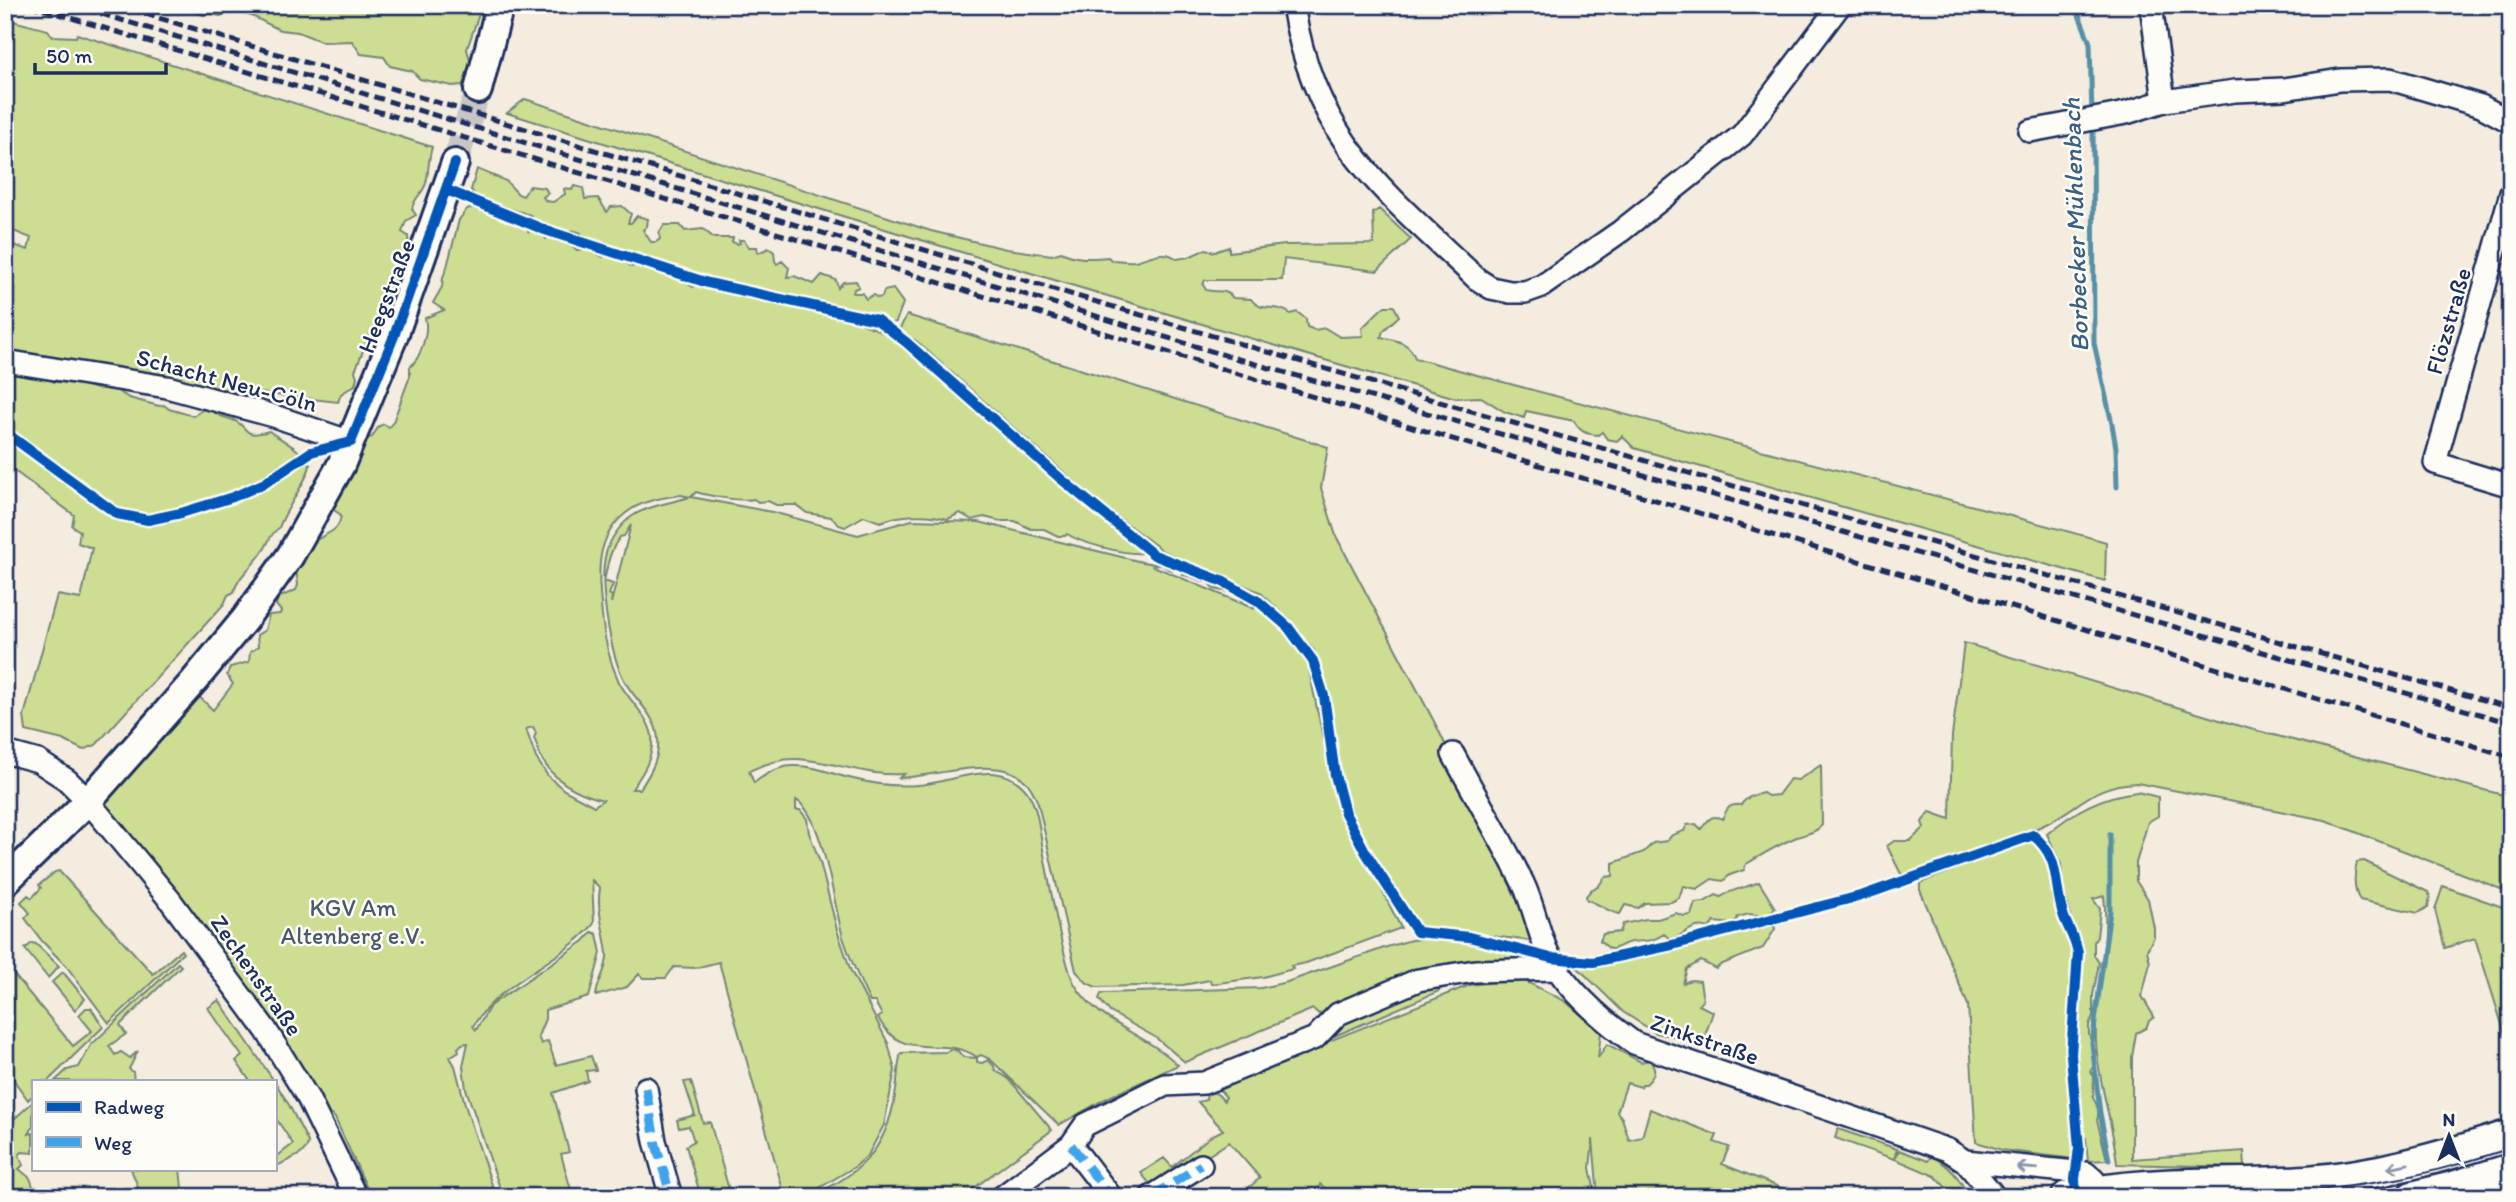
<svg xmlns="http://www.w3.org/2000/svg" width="2516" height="1202" font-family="Itim,sans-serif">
  <rect width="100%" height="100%" fill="#f3ecdf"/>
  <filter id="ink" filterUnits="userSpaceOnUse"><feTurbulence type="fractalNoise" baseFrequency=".0143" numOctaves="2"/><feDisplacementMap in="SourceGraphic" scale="14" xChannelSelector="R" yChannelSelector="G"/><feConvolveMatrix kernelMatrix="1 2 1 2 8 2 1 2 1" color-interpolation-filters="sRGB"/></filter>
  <g filter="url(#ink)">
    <path fill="#cdde92" stroke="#748678" stroke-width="2" fill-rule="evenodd" d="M 165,5 L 482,5 L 467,49 L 472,68 L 462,85 L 452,86 L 420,79 L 412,71 L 390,66 L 384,57 L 361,54 L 352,41 L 323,42 L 298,32 L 280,30 L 252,16 L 235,12 L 220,16 L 212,14 L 203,15 L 189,9 Z
      M 5,19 L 48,30 L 52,36 L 76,37 L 77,34 L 432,147 C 428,160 429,171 426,183 C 423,194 414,197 412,209 L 416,215 L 406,221 L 402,232 L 408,236 L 409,256 L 395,294 L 387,295 L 396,310 L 386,334 L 369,336 L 355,371 L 357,377 L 355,385 L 341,394 L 338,402 L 5,364 L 7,341 L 5,341 L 5,242 L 28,250 L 31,238 L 11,230 L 10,227 L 5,225 Z
      M 525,99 L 931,231 L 1006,249 L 1052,255 L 1061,252 C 1078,260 1090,258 1108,257 L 1111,260 C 1118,260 1127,262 1135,261 C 1149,258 1164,248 1177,259 L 1189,257 L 1206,249 L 1214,252 L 1229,247 L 1229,252 L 1285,245 L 1374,244 L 1373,213 L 1379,209 L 1411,239 L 1377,271 L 1284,259 L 1282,280 L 1205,280 L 1203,285 L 1206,290 C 1215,293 1227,288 1233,298 L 1251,299 C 1262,314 1274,302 1291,314 L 1297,312 L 1306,319 L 1307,327 L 1315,330 L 1325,328 L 1340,337 L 1363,336 L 1362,328 C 1370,321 1377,312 1385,306 L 1394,306 L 1399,316 L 1383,331 L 1381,337 C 1396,340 1410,342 1415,358 C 1645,422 1876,478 2106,542 L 2105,581 L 1634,448 L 1622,436 L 1617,441 L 1607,439 L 1602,432 L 1598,435 C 1586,434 1580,432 1574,421 L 1526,411 L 1524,418 L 1505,412 L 1481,397 L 1456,398 C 1139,307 823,211 507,113 Z
      M 477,169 L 506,181 L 518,194 L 523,196 L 530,186 L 545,188 L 548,193 L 543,197 L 546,201 L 553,202 L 565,194 L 564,189 L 567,188 L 572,190 L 574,186 L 583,188 L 585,199 L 598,198 L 607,212 L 611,207 L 622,206 L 631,214 L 628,223 L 631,223 L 637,216 L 648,219 L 647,226 L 643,230 L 651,242 L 656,242 L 660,239 L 659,233 L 664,225 L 680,225 L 685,231 L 703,229 L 714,238 L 733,238 L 732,242 L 737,244 L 740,243 L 739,240 L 744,240 L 749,247 L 757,247 L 758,253 L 769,248 L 774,252 L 775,261 L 777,264 L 782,261 L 789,268 L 787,277 L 794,276 L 814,284 L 822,275 L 836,280 L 838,288 L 843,282 L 856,281 L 859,287 L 854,289 L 853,293 L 862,293 L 866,299 L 873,295 L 878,298 L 882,297 L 884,291 L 893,289 L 903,303 L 896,322 L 887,325 L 867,314 L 864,316 L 855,310 L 848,311 L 844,307 C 831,308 843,308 832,304 C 821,300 810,304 800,302 L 799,305 C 784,303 763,293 753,296 L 751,299 L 847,317 L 878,330 L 910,350 L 916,358 L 922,359 L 1055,479 L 1143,549 L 1143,553 C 1125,555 1081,543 1067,534 L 1065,536 L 1058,536 L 1044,529 L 1031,529 L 1015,521 L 1000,521 L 984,517 L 972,520 L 960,513 L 948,519 C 928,513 900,514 880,522 L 864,516 L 845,527 L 839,525 L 831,517 L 807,513 L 796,505 L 776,505 L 768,501 L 758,502 L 754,499 C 742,502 709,496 696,492 L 691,497 L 772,512 L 858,535 L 912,520 L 979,522 L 1142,562 L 1177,567 L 1227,588 L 1275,618 L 1306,658 L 1319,691 L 1312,680 L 1309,670 L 1324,743 L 1319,702 L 1321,698 L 1334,795 L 1401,928 L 1306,963 L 1291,966 L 1293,969 L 1263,977 L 1211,984 L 1210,980 L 1183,985 L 1096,987 L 1087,983 L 1076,971 L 1038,803 C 1034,794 1031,785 1023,779 C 996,755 933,777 899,778 L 904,774 C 868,777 833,761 797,759 C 782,758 762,765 749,771 L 754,783 C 766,774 777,767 792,766 C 813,765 830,773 849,778 C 872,784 894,787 918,785 C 952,783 996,757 1024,788 C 1038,803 1039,829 1043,849 C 1049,882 1055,915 1063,948 C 1066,959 1069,973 1074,983 C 1097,1024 1147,1034 1178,1065 L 1105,1099 L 1059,1125 L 990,1059 L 981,1055 L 977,1057 C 940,1033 904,1065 878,1018 L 882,1015 L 875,1002 L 870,1002 C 860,981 850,959 843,937 C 834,906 823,814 796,800 L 796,810 L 800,810 L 807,819 L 809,833 L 820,862 L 837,930 L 851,971 L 888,1043 L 895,1070 L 884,1125 L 868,1155 L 856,1166 L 814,1191 L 798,1197 L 785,1197 L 719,962 L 695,968 L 674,967 L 666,978 L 643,978 L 639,974 L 627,987 L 596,996 C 597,981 608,969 607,954 C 605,932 596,911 600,888 L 592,880 L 594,923 L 592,926 C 557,964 501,981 473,1026 L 476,1030 L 490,1006 L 498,1000 L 584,941 L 592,932 L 597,934 L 601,953 L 589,997 L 545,1010 L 545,1019 L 538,1036 L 541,1044 L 548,1041 L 556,1065 L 591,1056 L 596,1070 L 586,1071 L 588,1081 L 553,1093 L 569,1152 L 561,1154 L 572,1194 L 580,1193 L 581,1197 L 503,1197 L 466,1089 L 463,1066 L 468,1043 L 462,1044 L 458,1048 L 459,1051 L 450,1057 L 455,1066 L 466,1108 L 496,1197 L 371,1197 L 335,1118 L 332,1115 L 322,1120 L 88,801 L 188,686 L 213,710 L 233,684 L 227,675 L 230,667 L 249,662 L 250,652 L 258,647 L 257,635 L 265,630 L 269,615 L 280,614 L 281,611 L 276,605 L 278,598 L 296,590 L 298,585 L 296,568 C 301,560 306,550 313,543 C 325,532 339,534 341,515 L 331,508 L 363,439 L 372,437 L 379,426 L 384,424 L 389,427 L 393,422 L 410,376 L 410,367 C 421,358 429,331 425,318 L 444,310 L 433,303 L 442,287 L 443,277 L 447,267 L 459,220 L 467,209 L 477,206 L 484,210 C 496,207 506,211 510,222 L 520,223 L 529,232 L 533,229 L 540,230 L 546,239 L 550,235 L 556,237 L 557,241 L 563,242 L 564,240 L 577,250 L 588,249 L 603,257 L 607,254 L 613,255 L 632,267 C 636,266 639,264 643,264 C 649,264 685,282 693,287 L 698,284 L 686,276 L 626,254 C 615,257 612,249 604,243 L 584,245 L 581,233 C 573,229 572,231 564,232 C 556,233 543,228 535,225 L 533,217 L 530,215 L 478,198 L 471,190 ZM 681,495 L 690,497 C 674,502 647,506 634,515 C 621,523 610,539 606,553 C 598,582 610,653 624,680 C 635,701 656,714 658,739 C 660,758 650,774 640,789 L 632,789 C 643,773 654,757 652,736 C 649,716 628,700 619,682 C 609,660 604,639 602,616 C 599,579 592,540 626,513 C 642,500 662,498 681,495 ZM 631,525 L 611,603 L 612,596 L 609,594 L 613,584 L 604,581 C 608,564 609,551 620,537 L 624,536 ZM 1160,564 L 1170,570 L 1179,570 L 1183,575 C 1193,576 1203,583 1208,582 L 1214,589 L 1235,593 L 1244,604 L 1251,604 L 1255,609 L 1153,566 ZM 533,727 L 536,733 L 534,738 C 537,744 538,752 542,759 C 555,783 580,794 603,800 L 594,806 L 564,790 L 548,776 L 536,758 L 526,729 Z
      M 907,315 L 1328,447 L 1321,488 L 1336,536 L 1438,729 L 1528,924 L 1532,941 L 1421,927 L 1372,856 L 1345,804 L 1328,688 L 1314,650 L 1285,616 L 1260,592 L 1163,551 L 1094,499 L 915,340 L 897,334 Z
      M 8,372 L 16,372 L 26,376 L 42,374 L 54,382 L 78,383 L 96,389 L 111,387 L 129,398 L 159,406 L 164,405 L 169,409 L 193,416 L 202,410 L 212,410 C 220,418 223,416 233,420 C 252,428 240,439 269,431 C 283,441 302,450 310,464 C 310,477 284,511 279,528 C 270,533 269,543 263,551 C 254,566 238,575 234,592 L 228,595 L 224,604 L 96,745 L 83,750 L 63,740 L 26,731 L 24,716 L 57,595 L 81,599 L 92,548 L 78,543 L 80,531 L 72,526 L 74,515 L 5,464 L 5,373 Z
      M 1964,643 L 2243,727 L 2511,797 L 2511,893 L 2325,820 L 2137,783 C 2094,784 2081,806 2046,824 C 2027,833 2006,841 1986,848 C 1965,855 1954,850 1939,870 L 1901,874 L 1887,846 L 1894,841 L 1910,841 L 1924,828 L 1922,822 L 1930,812 L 1950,819 L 1952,736 Z
      M 1821,765 L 1822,825 C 1814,834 1807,833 1797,837 C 1779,844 1762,855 1746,864 L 1744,870 L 1730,875 L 1723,881 L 1712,879 L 1697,889 L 1683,886 L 1679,898 L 1671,902 L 1645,903 L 1638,908 L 1625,905 L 1620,914 C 1607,912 1601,904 1587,900 L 1586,896 L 1592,889 L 1598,887 L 1605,877 L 1613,876 L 1613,863 L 1644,852 L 1653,843 L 1667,841 L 1672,835 L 1684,831 L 1687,825 L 1696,824 L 1701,829 C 1709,819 1711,814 1723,819 C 1726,808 1730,804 1741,805 C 1746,797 1754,795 1763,793 L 1768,796 L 1778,795 L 1790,779 L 1798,780 Z
      M 2137,792 L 2158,797 L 2158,816 L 2148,822 L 2136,863 L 2136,881 L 2148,899 L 2154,928 L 2154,937 L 2147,950 L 2150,963 L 2142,996 L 2154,1017 L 2149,1021 L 2146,1028 L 2136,1033 L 2132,1057 L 2132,1159 L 2244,1151 L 2245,1167 L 2117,1164 C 2113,1122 2098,1084 2096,1041 C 2094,993 2110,944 2104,896 L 2093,899 L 2100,909 L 2097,937 L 2094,942 L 2094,955 L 2099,963 L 2093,995 L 2093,1016 L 2089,1025 L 2089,1035 L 2095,1051 L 2093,1067 L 2090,1072 L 2094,1076 L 2093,1098 C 2097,1104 2100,1113 2097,1120 L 2107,1160 L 2088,1161 L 2086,1138 L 2083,1138 L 2078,1131 L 2075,1131 L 2075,1159 L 2002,1150 L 1976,1142 L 1968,1005 L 1920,890 L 1920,883 L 2029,841 C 2058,847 2053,880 2059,902 C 2062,917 2067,932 2070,946 L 2071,938 L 2078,941 L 2063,888 L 2061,864 L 2047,834 C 2074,811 2101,796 2137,792 Z
      M 2364,861 L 2428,892 L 2430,897 L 2428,907 L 2418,913 L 2360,900 C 2353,891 2354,873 2357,862 Z
      M 59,871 L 153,974 L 181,950 L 183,953 L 109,1023 L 67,967 L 42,941 L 25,918 L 30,913 L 21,902 L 28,895 L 32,898 L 41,888 L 39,885 L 55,872 Z
      M 1759,882 L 1775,908 L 1766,916 L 1749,914 L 1738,917 L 1734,924 L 1714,922 L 1709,928 C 1692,922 1685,936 1670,939 L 1664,934 C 1650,943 1646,940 1631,942 C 1623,943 1618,949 1610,949 L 1600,941 L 1603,934 L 1620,932 L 1623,924 L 1646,919 L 1658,919 L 1676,913 L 1684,916 L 1691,915 L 1695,903 L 1704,902 L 1716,895 L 1721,897 C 1733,888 1747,888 1759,882 Z
      M 2443,886 L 2511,910 L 2511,1040 L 2508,1044 L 2475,938 L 2445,948 L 2435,910 Z
      M 1774,925 L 1775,929 L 1763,948 L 1720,965 L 1716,969 L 1701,961 L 1687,969 L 1683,983 L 1691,980 L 1700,981 L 1703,1001 L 1699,1005 L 1713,1012 L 1702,1044 L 1684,1038 L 1656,1033 L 1623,1012 L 1575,965 L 1611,964 Z
      M 1434,938 L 1471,943 L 1516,952 L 1516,961 L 1345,1002 L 1319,1014 L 1313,1009 L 1185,1062 L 1155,1037 L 1110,1012 L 1099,999 L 1101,994 L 1105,993 L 1261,988 L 1287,982 L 1387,947 L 1411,940 Z
      M 32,943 L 36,944 L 59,966 L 48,978 L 25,949 Z
      M 178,963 L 181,966 L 120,1025 L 126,1034 L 109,1046 L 115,1055 L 121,1052 L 130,1058 L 138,1051 L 129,1069 L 133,1072 L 134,1081 L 55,1081 L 67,1070 L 79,1067 L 91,1045 Z
      M 5,964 L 73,1046 L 92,1031 L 79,1015 L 86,1008 L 91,1008 L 103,1027 L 48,1081 L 33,1081 L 33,1095 L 28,1100 L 5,1068 Z
      M 63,972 L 85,999 L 75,1010 L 52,982 Z
      M 1521,979 L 1565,1001 L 1601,1032 L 1598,1058 L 1607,1044 L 1641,1062 L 1650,1060 C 1657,1069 1655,1076 1646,1084 L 1642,1084 L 1641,1087 L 1627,1083 L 1617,1112 L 1622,1118 L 1629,1140 L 1642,1137 L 1650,1109 L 1717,1135 L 1714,1142 L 1729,1147 L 1722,1164 L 1804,1197 L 1693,1197 L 1684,1186 L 1668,1197 L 1598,1197 L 1593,1139 L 1590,1168 L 1596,1197 L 1337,1197 L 1320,1184 L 1319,1192 L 1326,1197 L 1238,1197 L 1260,1178 L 1229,1142 L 1146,1197 L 1133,1197 L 1149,1183 L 1141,1173 L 1164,1158 L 1172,1167 L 1211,1136 L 1223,1130 L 1198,1102 L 1206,1100 L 1207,1093 C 1217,1091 1218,1095 1224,1101 L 1226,1097 L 1216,1086 L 1470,985 Z
      M 1426,985 L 1442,988 L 1437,992 L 1330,1038 L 1345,1018 Z
      M 219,1000 L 274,1081 L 250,1081 L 236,1061 L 242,1056 L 208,1008 Z
      M 952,1049 L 958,1051 L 963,1057 L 977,1058 L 977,1062 L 982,1063 L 988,1060 L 994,1066 L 995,1070 L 1009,1079 L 1052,1130 L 962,1197 L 809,1197 C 859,1175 886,1151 895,1096 C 898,1082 897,1066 901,1053 L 946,1052 Z
      M 691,1081 L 703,1123 L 710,1122 L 731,1197 L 701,1197 L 686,1146 L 694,1141 L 689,1126 L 679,1128 L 677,1120 L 695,1115 L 684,1082 Z
      M 275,1082 L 289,1105 L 308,1142 L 307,1147 L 301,1154 L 275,1167 L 275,1158 L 293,1144 L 275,1117 Z
      M 33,1102 L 33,1127 L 29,1134 L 33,1133 L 33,1153 L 22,1152 L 19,1155 L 23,1165 L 19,1169 L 30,1178 L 35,1192 L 27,1197 L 5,1197 L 5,1127 Z
      M 1838,1129 L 1897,1149 L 1894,1159 L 1835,1138 Z
      M 1899,1150 L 1928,1161 L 1931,1156 C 1948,1164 1961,1179 1968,1197 L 1955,1197 L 1935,1176 L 1895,1159 Z
      M 131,1169 L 180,1169 L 183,1197 L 142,1197 Z"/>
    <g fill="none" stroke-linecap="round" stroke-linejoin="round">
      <path stroke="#5790a7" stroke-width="5" d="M 2075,5 L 2090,43 L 2092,116
        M 2093,126 L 2094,343 L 2112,424 L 2116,448 L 2117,487
        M 2109,1160 L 2100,1113 L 2092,1043 L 2110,911 L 2110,834"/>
      <path stroke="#c8c6c5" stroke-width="26" stroke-dasharray="26 13" stroke-linecap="butt" d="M 455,163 L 478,90"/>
      <defs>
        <path id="minor" d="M 1293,5 C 1314,140 1384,191 1477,279 L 1491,288 L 1510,292 L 1525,292 L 1542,286 L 1621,231 L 1742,135 L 1840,5
          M 2151,5 L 2164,101 L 2235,91 L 2284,89 L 2340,80 L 2390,79 L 2481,106 L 2511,122
          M 2030,131 L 2126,113 L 2164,101
          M 2511,193 L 2435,463 L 2511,486
          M 5,361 L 167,387 L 274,416 L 351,442
          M 5,752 L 38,761 L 67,780 L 88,801 L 170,900 L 266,1030 L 308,1098 L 356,1197
          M 1453,754 C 1476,797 1501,839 1523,883 C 1533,904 1537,927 1546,949 C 1562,985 1602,1020 1634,1043 L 1948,1150 L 1965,1161 L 1995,1197
          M 646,1088 L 655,1141 L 671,1197
          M 1071,1145 L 1111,1197
          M 1965,1161 L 2086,1173 L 2094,1180 L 2097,1191
          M 1002,1197 L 1071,1145 L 1085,1125 L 1165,1085 L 1204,1083 L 1315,1038 L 1338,1014 L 1418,980 L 1475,971 L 1559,969
          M 1151,1197 L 1201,1165"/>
        <path id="tertiary" d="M 478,90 L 500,5
          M 5,882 L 88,801 L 194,681 L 245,619 L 290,556 L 341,465 L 394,336 L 455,163"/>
        <path id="secondary" d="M 2067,1197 C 2146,1179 2227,1186 2307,1181 C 2377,1176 2445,1156 2511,1135
          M 2412,1197 L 2453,1187 L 2511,1169"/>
      </defs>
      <use href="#minor" stroke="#1b2f5e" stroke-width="26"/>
      <use href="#tertiary" stroke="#1b2f5e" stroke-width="32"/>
      <use href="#secondary" stroke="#1b2f5e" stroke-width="35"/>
      <use href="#minor" stroke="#fdfcf7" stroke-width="21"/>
      <use href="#tertiary" stroke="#fdfcf7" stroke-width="26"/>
      <use href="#secondary" stroke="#fdfcf7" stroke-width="30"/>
      <path stroke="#1b2f5e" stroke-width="2" d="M 2252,1197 C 2300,1192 2348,1188 2396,1179 C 2435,1172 2473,1160 2511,1148"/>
      <path stroke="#1b2f5e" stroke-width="5" stroke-dasharray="10 5" stroke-linecap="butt" d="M 29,5 L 1396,422 L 2511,757
        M 72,5 L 1231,357 L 2511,723
        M 116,5 L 1090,300 L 1405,392 L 2511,708"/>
      <path stroke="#3da3ed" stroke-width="9" stroke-dasharray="18 9" stroke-linecap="butt" d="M 646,1088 L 655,1141 L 671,1197
        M 1071,1145 L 1111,1197
        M 1151,1197 L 1201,1165"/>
      <defs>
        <path id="cycleway" d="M 447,190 L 545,230 L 708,283 L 877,320 L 906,342 L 1061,479 L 1154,555 L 1224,582 L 1258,601 L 1288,627 L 1313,661 L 1324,696 L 1335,775 L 1345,813 L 1366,853 L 1417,932 L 1469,937 L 1551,958 L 1593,962 L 1672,945 L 1864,895 L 2033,835 C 2063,860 2052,884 2064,917 C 2069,930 2075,939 2078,953 L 2071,1055 L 2079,1148 L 2075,1179 L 2076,1197
          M 5,432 L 117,514 L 148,520 L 181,513 L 233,497 L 265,483 L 311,452 L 351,442 L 394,336 L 455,163"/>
      </defs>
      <use href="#cycleway" stroke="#fdfcf7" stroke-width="15"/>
      <use href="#cycleway" stroke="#0057b8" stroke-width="10"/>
    </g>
    <defs><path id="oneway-shaft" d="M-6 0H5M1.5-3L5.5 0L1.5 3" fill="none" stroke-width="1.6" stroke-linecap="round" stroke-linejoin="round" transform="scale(1.75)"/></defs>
    <g stroke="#8c96aa">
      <use href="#oneway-shaft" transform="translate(2398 1166) rotate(168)"/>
      <use href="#oneway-shaft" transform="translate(2027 1168) rotate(-175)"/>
    </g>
  </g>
  <g text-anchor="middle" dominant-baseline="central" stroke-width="5" stroke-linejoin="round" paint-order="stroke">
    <g font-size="24" fill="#1b2f5e" stroke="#fdfcf7">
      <text transform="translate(386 296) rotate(-69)">Heegstraße</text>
      <text transform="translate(2448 321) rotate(-74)">Flözstraße</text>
      <text transform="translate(227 380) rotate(15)">Schacht Neu-Cöln</text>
      <text transform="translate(257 975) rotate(55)">Zechenstraße</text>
      <text transform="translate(1705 1039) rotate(19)">Zinkstraße</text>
    </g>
    <g font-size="24" fill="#485b6b" stroke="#fdfcf7">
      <text x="353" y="907">KGV Am<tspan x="353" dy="28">Altenberg e.V.</tspan></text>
    </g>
    <g font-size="26" font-style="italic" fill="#395f83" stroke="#fdfcf7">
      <text transform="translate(2075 225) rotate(-92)">Borbecker Mühlenbach</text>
    </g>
  </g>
  <rect width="2516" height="1202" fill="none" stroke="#fdfcf7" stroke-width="28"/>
  <rect x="14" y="14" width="2488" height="1174" fill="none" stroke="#1b2f5e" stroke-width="2.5" filter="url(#ink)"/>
  <rect x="32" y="1080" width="245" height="91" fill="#fdfcf7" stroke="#a3aaba" stroke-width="2"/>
  <rect x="46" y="1102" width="35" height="10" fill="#0057b8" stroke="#a3aaba" stroke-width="2"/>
  <text x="94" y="1114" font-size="21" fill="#1b2f5e">Radweg</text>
  <rect x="46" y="1137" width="35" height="10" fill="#3da3ed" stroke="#a3aaba" stroke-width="2"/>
  <text x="94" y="1150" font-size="21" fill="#1b2f5e">Weg</text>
  <g transform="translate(2449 1136)" stroke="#fdfcf7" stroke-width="5" paint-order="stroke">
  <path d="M0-5L12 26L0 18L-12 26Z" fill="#1b2f5e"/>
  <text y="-10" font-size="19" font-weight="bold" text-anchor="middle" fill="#1b2f5e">N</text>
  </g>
  <path d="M35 63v10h131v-10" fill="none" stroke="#1b2f5e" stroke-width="3.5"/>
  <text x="46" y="63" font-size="21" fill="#1b2f5e" stroke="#fdfcf7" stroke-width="5" paint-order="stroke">50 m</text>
</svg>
